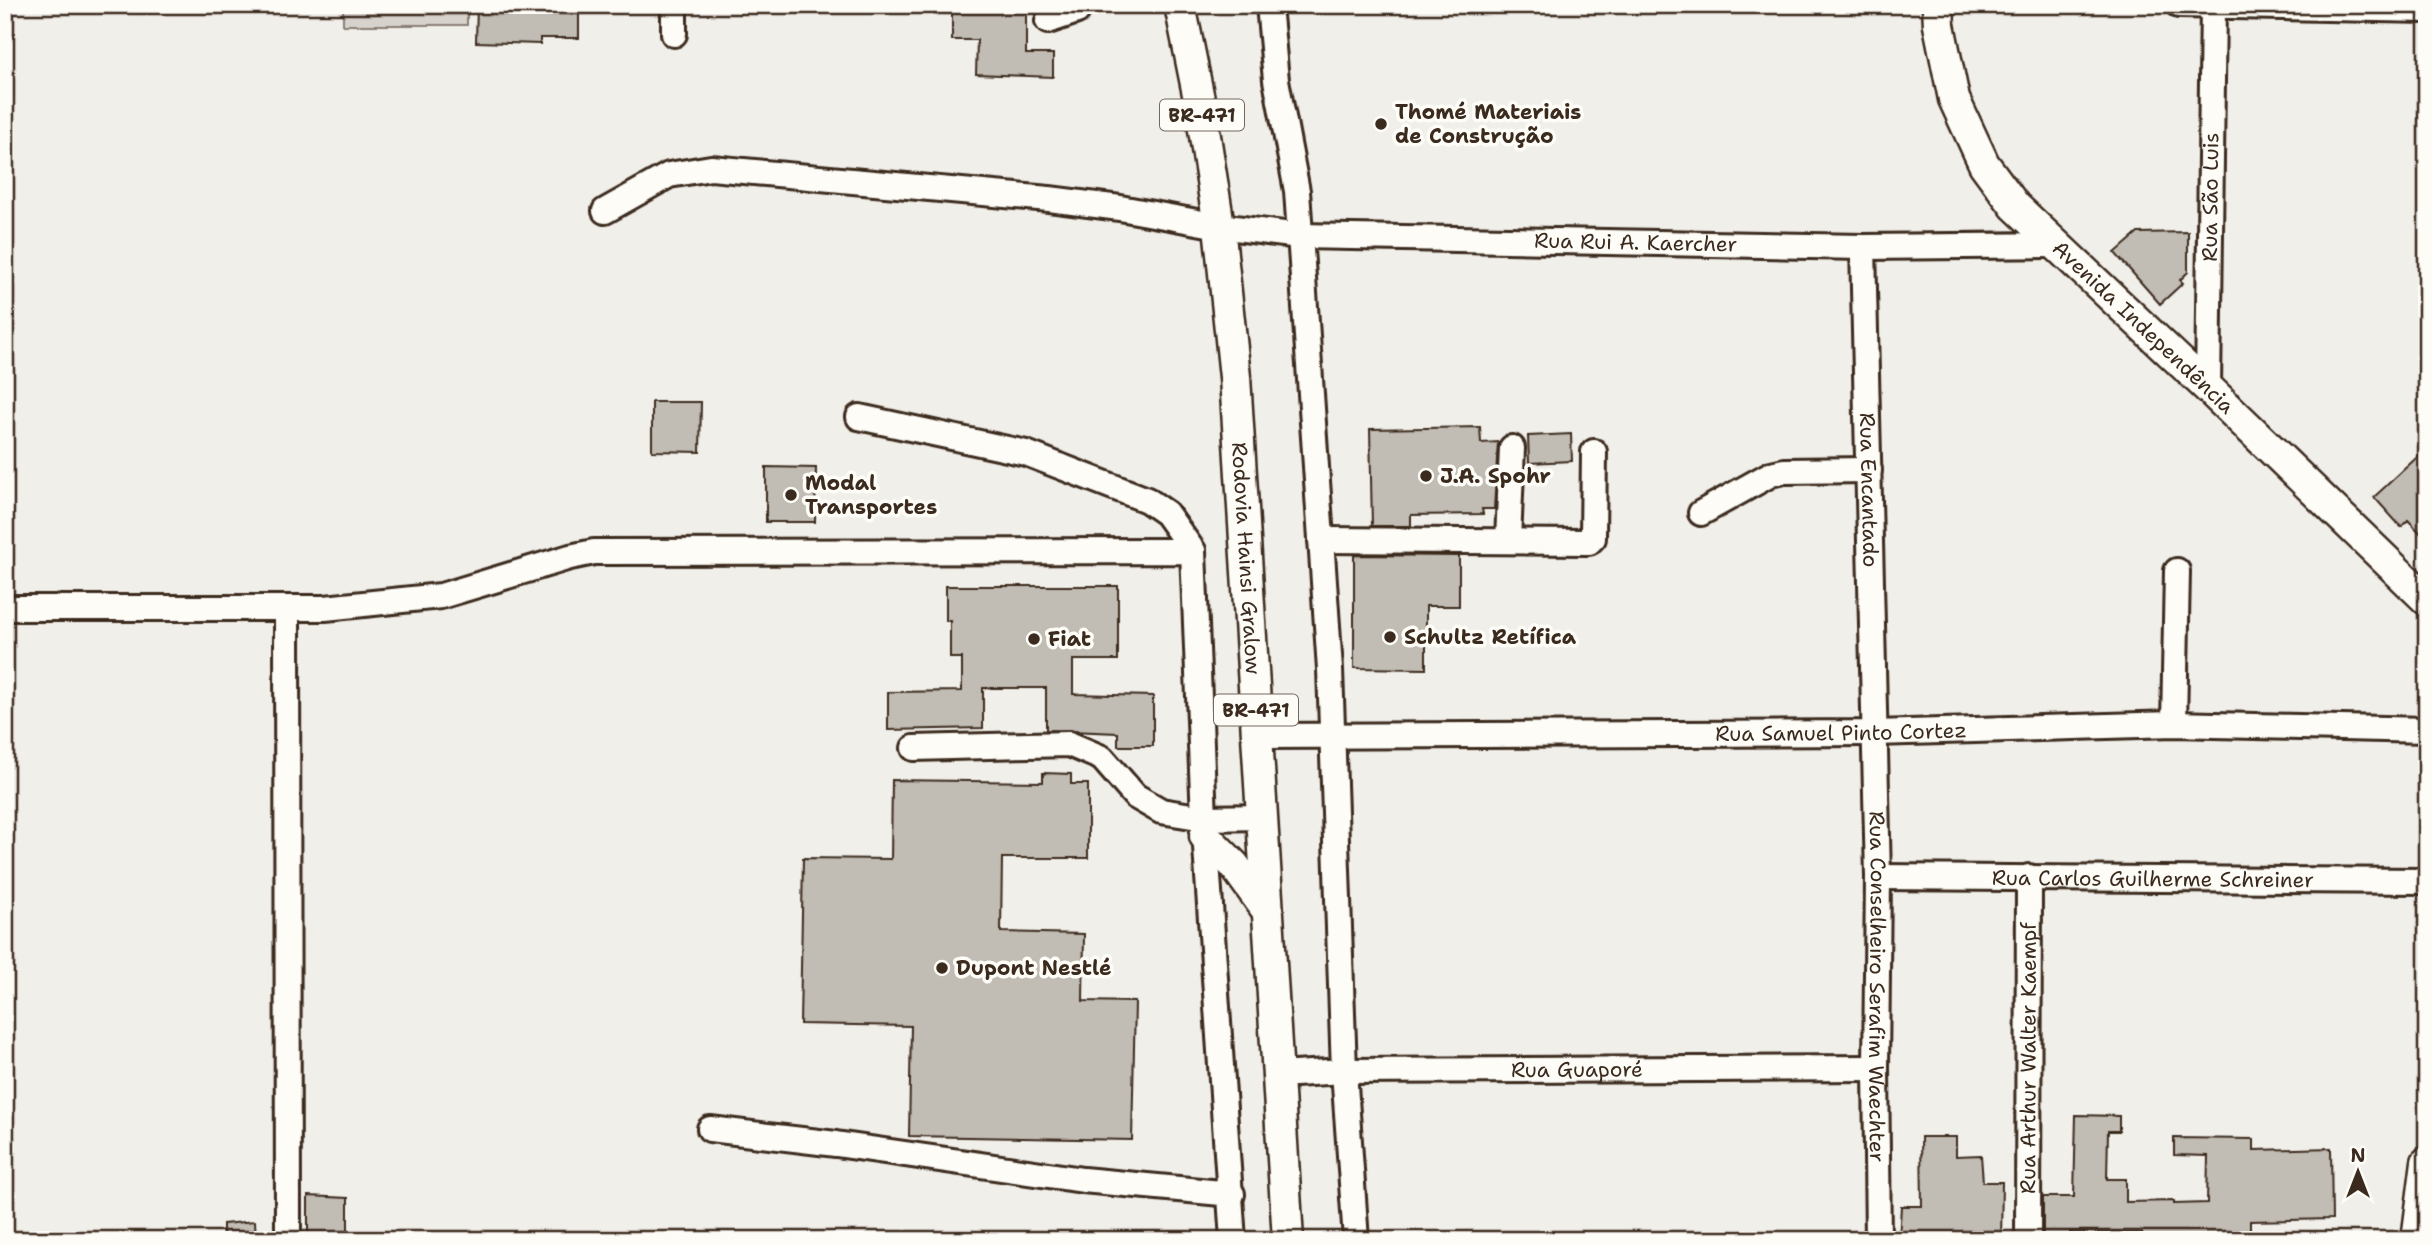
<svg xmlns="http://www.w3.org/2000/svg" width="2432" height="1245" font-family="'Shantell Sans',sans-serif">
  <rect width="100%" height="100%" fill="#f1efea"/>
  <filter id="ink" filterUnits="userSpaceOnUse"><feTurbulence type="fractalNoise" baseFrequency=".0143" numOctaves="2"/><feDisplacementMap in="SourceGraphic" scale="14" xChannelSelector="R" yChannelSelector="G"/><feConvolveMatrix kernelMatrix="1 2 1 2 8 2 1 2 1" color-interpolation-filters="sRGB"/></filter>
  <g filter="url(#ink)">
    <path fill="#d7d2cc" stroke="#897e75" stroke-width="2" d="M 343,5 L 467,5 L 467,25 L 343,25 Z"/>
    <path fill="#c1bcb4" stroke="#3b2a1e" stroke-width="2" d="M 477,5 L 579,5 L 579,38 L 540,38 L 540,44 L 476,42 Z
      M 952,5 L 1026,5 L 1026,54 L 1053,54 L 1053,77 L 976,74 L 977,40 L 952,40 Z
      M 2188,232 L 2188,272 L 2180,280 L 2183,283 L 2160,304 L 2115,253 L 2138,233 Z
      M 652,402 L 701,402 L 700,452 L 652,451 Z
      M 1480,427 L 1481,443 L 1498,442 L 1494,509 L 1482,509 L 1483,514 L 1411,515 L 1411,526 L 1372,526 L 1370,429 Z
      M 1571,434 L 1572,461 L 1529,463 L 1528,436 Z
      M 2427,448 L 2427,540 L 2408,520 L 2401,527 L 2374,497 Z
      M 766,467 L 816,468 L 815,522 L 766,522 Z
      M 1354,555 L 1459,556 L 1459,606 L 1426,606 L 1426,669 L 1354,668 Z
      M 946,586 L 1118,586 L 1118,660 L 1073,660 L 1073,694 L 1153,696 L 1153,746 L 1118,746 L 1118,733 L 1046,730 L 1046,688 L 983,688 L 983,728 L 888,730 L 888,692 L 962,691 L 962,658 L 950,658 L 950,621 L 946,621 Z
      M 1043,773 L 1071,774 L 1071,784 L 1088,784 L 1088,858 L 1002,858 L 1001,932 L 1084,934 L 1083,1001 L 1135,1002 L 1132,1140 L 909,1136 L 911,1026 L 800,1024 L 803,858 L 891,859 L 892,780 L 1043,782 Z
      M 2076,1115 L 2119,1116 L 2119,1131 L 2108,1131 L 2107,1179 L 2126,1179 L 2126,1202 L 2174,1201 L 2174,1204 L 2207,1203 L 2208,1156 L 2174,1155 L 2174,1138 L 2254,1139 L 2254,1150 L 2331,1148 L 2332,1219 L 2250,1221 L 2250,1240 L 2142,1240 L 2142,1233 L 2070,1232 L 2070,1240 L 2043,1240 L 2043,1197 L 2074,1197 Z
      M 1921,1137 L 1956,1137 L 1956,1156 L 1981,1155 L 1983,1182 L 2002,1182 L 2001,1240 L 1899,1240 L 1901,1206 L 1922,1206 Z
      M 308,1196 L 348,1198 L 348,1240 L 308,1240 Z
      M 255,1221 L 256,1240 L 223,1240 L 223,1224 Z"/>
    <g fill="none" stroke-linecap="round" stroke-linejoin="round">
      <defs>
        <g id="minor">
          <path d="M 674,5 L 674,34"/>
          <path d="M 1269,5 L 1276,80 L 1297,191 L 1330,669 L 1344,1071 L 1356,1240"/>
          <path d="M 2179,5 L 2427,10"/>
          <path d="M 1048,21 L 1077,11 L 1081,5"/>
          <path id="s1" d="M 605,211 L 669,175 L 711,168 L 1049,199 L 1120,208 L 1219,226 L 1300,236 L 1863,247 L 2054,245"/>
          <path id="s2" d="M 1863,247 L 1878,877 L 1876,1068 L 1878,1240"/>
          <path id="s3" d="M 2208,388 L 2213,5"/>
          <path d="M 859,417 L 1026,453 L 1147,500 L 1166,513 L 1193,551"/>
          <path d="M 1701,513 L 1771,474 L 1784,471 L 1869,470"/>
          <path d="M 1321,540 L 1589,542 L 1593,538 L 1594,452"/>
          <path d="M 1508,541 L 1512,448"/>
          <path d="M 5,608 L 325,608 L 441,596 L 570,557 L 594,552 L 1193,551 L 1204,818 L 1233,1240"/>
          <path d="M 287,608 L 288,1240"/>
          <path d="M 2174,724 L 2177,571"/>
          <path id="s4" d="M 1257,736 L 1875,733 L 2174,724 L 2427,730"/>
          <path d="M 914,748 L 1069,744 L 1102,758 L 1135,796 L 1161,811 L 1204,818 L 1262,817"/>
          <path id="s5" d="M 1878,877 L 2427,881"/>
          <path id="s6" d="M 1278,1075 L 1344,1071 L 1876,1068"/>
          <path d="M 710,1129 L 836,1144 L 1083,1180 L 1232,1194"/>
          <path id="s7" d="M 2028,1240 L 2029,877"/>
        </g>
        <g id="major">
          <path id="s8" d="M 1180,5 L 1200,104 L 1219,226 L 1235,377 L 1288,1240"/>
          <path id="s9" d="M 1938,5 L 1939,25 L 1954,99 L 1984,164 L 2015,206 L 2208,388 L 2427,600"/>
          <path d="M 1205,836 L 1234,865 L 1266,909"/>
          <path d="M 2417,1240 L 2427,1162"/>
        </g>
      </defs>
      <use href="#minor" stroke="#3b2a1e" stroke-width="30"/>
      <use href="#major" stroke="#3b2a1e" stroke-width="35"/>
      <use href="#minor" stroke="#fdfcf7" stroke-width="24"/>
      <use href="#major" stroke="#fdfcf7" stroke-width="30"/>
    </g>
  </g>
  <g fill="#3b2a1e" stroke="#fdfcf7" stroke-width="2.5">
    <circle cx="1381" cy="124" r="7"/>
    <circle cx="1426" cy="476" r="7"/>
    <circle cx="791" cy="495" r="7"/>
    <circle cx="1390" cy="637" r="7"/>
    <circle cx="1034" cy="639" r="7"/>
    <circle cx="942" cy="968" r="7"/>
  </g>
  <g text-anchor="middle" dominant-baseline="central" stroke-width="7" stroke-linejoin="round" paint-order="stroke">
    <g fill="#fdfcf7" stroke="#75695f" stroke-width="2">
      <rect x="1160" y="99.5" width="84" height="31" rx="5"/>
      <rect x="1214" y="694.5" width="84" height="31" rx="5"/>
    </g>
    <g font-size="19" font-weight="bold" fill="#3b2a1e">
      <text x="1202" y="115">BR-471</text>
      <text x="1256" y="710">BR-471</text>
    </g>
    <g font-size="21" font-weight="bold" fill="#3b2a1e" stroke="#fdfcf7" text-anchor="start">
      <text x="1395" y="112">Thomé Materiais<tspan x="1395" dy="24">de Construção</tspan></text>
      <text x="1440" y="476">J.A. Spohr</text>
      <text x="805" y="483">Modal<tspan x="805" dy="24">Transportes</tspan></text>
      <text x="1404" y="637">Schultz Retífica</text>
      <text x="1048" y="639">Fiat</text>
      <text x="956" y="968">Dupont Nestlé</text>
    </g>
    <g font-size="21" fill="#3b2a1e" stroke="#fdfcf7">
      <text stroke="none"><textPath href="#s3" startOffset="191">Rua São Luis</textPath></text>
      <text stroke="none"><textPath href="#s1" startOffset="1045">Rua Rui A. Kaercher</textPath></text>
      <text stroke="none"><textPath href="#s9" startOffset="396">Avenida Independência</textPath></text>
      <text stroke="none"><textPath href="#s2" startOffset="243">Rua Encantado</textPath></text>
      <text stroke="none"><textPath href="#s8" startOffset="558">Rodovia Hainsi Gralow</textPath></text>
      <text stroke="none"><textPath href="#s4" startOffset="584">Rua Samuel Pinto Cortez</textPath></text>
      <text stroke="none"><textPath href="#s5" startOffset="275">Rua Carlos Guilherme Schreiner</textPath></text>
      <text stroke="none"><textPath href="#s2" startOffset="740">Rua Conselheiro Serafim Waechter</textPath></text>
      <text stroke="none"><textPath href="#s7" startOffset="182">Rua Arthur Walter Kaempf</textPath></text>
      <text stroke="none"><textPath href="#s6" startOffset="299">Rua Guaporé</textPath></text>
    </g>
  </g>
  <rect width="2432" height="1245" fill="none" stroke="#fdfcf7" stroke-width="28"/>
  <rect x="14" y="14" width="2404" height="1217" fill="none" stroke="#3b2a1e" stroke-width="2.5" filter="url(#ink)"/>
  <g transform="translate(2358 1172)" stroke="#fdfcf7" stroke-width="5" paint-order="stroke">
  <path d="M0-5L12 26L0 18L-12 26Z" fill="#3b2a1e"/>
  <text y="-10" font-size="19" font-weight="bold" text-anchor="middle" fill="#3b2a1e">N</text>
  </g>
</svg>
